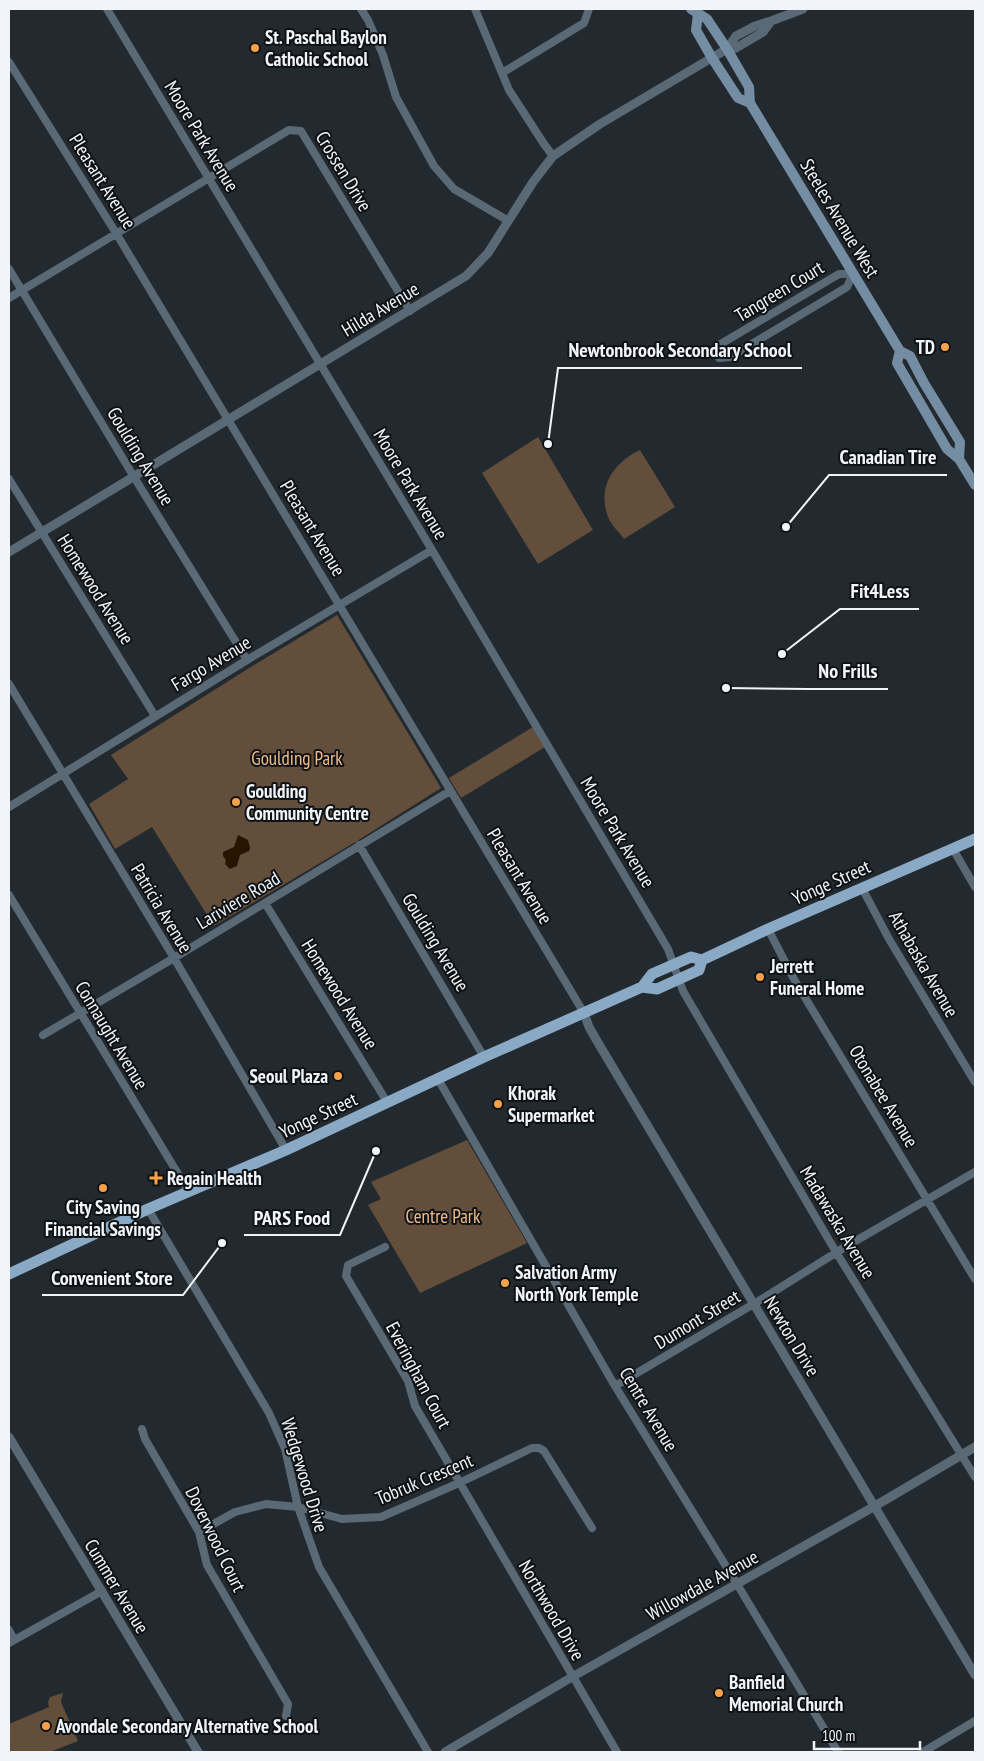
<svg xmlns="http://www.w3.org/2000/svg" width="984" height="1761" font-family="'PT Sans Narrow',sans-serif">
  <rect width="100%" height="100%" fill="#232a2f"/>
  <path fill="#624e3b" d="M 538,437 L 593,530 L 538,564 L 482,473 Z
    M 640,450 L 675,507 L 624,539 C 619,532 611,525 608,517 C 597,487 613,463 640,450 Z
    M 337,615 L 441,788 L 357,841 L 214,926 L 152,827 L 115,849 L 89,804 L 128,779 L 111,755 L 254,665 Z
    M 533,727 L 545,747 L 461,798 L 449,778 Z
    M 467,1140 L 527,1243 L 420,1293 L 368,1205 L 381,1199 L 371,1182 Z
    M 63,1693 L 61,1702 L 78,1741 L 50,1752 L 9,1752 L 9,1724 L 49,1707 L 48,1702 L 50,1697 Z"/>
  <path fill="#291400" d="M 238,835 L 248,840 L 250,848 L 249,851 L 240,855 L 237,866 L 230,869 L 225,864 L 226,860 L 223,856 L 223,852 L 234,847 Z"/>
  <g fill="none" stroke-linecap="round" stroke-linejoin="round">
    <path stroke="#5a6976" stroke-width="8" d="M 107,9 L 432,550 L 668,949 L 683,991 L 836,1252 L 975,1477
      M 361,9 L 368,20 L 383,55 L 396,97 L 434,166 L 454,189 L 507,220
      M 475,9 L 509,90 L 544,144 L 553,156
      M 9,62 L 116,233 L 584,1013
      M 502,73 L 584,23 L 589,9
      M 9,269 L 134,477 L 247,660
      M 839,274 L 853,274 L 847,287 L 730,357 L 719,358 L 715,351 L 719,345 Z
      M 9,298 L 289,130 L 301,131 L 410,311
      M 9,479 L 155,716
      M 9,684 L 174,958 L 286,1150
      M 9,807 L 247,660 L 432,550
      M 359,845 L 484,1057
      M 953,849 L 975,887
      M 862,888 L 889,939 L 975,1082
      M 9,895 L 189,1192
      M 265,903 L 387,1102
      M 768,929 L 795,981 L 975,1279
      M 43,1035 L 174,958 L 450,791
      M 438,1079 L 615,1386 L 737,1584 L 838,1752
      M 148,1209 L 269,1413 L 285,1449 L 298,1507 L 319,1567 L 428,1752
      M 385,1247 L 348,1265 L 346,1276 L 408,1381 L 415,1406 L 617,1752
      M 615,1386 L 762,1299 L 845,1247 L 975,1172
      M 142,1429 L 145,1439 L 199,1532 L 207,1565 L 288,1704 L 286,1716
      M 199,1532 L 235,1512 L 266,1504 L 298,1507 L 342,1519 L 381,1517 L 459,1483 L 532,1448 L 539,1448 L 544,1451 L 592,1528
      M 9,1630 L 14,1640
      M 9,1643 L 102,1591
      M 923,1752 L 975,1721"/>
    <path stroke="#5a6976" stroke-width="9" d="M 727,49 L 736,36 L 755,26 L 771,21 L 803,9
      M 9,552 L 466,276 L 488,253 L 533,182 L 553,156 L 600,124 L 703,63 L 727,49 L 736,48 L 763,32 L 771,21
      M 584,1013 L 589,1027 L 597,1041 L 975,1675
      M 9,1437 L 198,1752
      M 445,1752 L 572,1677 L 875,1506 L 975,1447"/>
    <path stroke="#758da2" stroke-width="10" d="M 691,9 L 707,19 L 727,49 L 749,87 L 750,103 L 900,351 L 910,356 L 924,383 L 960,442 L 959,459
      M 698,14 L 696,30 L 712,58 L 738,98 L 750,103
      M 900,351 L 897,363 L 947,449 L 959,459 L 975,485"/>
    <path stroke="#8aa9c4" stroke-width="11" d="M 642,987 L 657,989 L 699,970 L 702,960
      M 9,1274 L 148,1209 L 286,1150 L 484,1057 L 642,987 L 652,974 L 691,957 L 702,960 L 768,929 L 975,839"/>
  </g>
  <g fill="#f7a248" stroke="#0f1214" stroke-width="2">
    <circle cx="255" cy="48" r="5"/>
    <circle cx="945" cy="347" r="5"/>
    <circle cx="236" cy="802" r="5"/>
    <circle cx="760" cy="977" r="5"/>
    <circle cx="338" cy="1076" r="5"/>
    <circle cx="498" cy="1104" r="5"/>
    <path d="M153.5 1170.5h5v5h5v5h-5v5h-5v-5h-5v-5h5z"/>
    <circle cx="103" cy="1188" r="5"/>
    <circle cx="505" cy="1283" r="5"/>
    <circle cx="719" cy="1693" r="5"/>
    <circle cx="46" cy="1726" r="5"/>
  </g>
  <g text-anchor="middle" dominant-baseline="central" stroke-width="4" stroke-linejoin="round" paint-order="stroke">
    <g font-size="19" font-weight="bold" fill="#f1f5f9" stroke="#0f1214" text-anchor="start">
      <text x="265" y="37">St. Paschal Baylon<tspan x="265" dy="22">Catholic School</tspan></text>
      <text x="935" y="347" text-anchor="end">TD</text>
      <text x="246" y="791">Goulding<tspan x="246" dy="22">Community Centre</tspan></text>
      <text x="770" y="966">Jerrett<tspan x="770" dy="22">Funeral Home</tspan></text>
      <text x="328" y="1076" text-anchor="end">Seoul Plaza</text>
      <text x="508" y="1093">Khorak<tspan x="508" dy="22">Supermarket</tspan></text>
      <text x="167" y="1178">Regain Health</text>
      <text x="103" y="1207" text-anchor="middle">City Saving<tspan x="103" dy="22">Financial Savings</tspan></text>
      <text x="515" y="1272">Salvation Army<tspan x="515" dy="22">North York Temple</tspan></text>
      <text x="729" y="1682">Banfield<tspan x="729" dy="22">Memorial Church</tspan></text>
      <text x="56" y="1726">Avondale Secondary Alternative School</text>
    </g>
    <g font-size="19" fill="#f1f5f9" stroke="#0f1214">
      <text transform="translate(202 136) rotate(59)">Moore Park Avenue</text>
      <text transform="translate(344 171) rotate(59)">Crossen Drive</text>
      <text transform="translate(103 181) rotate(58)">Pleasant Avenue</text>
      <text transform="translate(840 218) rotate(59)">Steeles Avenue West</text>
      <text transform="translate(779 291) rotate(-31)">Tangreen Court</text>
      <text transform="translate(380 309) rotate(-31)">Hilda Avenue</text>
      <text transform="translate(141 456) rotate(59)">Goulding Avenue</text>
      <text transform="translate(411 484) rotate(59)">Moore Park Avenue</text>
      <text transform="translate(313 528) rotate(59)">Pleasant Avenue</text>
      <text transform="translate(96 589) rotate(58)">Homewood Avenue</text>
      <text transform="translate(211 663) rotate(-31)">Fargo Avenue</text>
      <text transform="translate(618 832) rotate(59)">Moore Park Avenue</text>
      <text transform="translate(520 876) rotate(59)">Pleasant Avenue</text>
      <text transform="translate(831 882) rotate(-24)">Yonge Street</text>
      <text transform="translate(238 900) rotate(-31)">Lariviere Road</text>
      <text transform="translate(162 908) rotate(59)">Patricia Avenue</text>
      <text transform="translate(436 942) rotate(59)">Goulding Avenue</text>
      <text transform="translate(924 964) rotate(60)">Athabaska Avenue</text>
      <text transform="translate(340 994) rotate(58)">Homewood Avenue</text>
      <text transform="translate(112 1035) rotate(59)">Connaught Avenue</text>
      <text transform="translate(884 1096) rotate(59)">Otonabee Avenue</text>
      <text transform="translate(318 1115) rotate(-25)">Yonge Street</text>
      <text transform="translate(838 1222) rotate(59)">Madawaska Avenue</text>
      <text transform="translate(697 1319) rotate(-31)">Dumont Street</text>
      <text transform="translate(792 1336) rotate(59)">Newton Drive</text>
      <text transform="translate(419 1375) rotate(62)">Everingham Court</text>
      <text transform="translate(649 1409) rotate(59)">Centre Avenue</text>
      <text transform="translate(305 1475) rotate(73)">Wedgewood Drive</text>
      <text transform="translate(424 1479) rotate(-23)">Tobruk Crescent</text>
      <text transform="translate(216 1539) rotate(64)">Doverwood Court</text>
      <text transform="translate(702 1585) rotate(-29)">Willowdale Avenue</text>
      <text transform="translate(117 1586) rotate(59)">Cummer Avenue</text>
      <text transform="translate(552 1610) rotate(60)">Northwood Drive</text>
    </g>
    <g font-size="19" fill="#f2bc89" stroke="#0f1214">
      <text x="297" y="758">Goulding Park</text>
      <text x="443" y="1216">Centre Park</text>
    </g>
  </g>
  <path fill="none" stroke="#f1f5f9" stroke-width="2" d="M548 444L558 368H802M786 527L829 475H947M782 654L840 609H919M726 688L808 689H888M376 1151L340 1235H244M222 1243L183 1295H42"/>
  <g fill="#f1f5f9" stroke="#0f1214" stroke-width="2">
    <circle cx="548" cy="444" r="5"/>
    <circle cx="786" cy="527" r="5"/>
    <circle cx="782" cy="654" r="5"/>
    <circle cx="726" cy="688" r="5"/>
    <circle cx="376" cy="1151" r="5"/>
    <circle cx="222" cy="1243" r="5"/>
  </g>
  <g font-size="20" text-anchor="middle" font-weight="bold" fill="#f1f5f9" stroke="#0f1214" stroke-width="4" stroke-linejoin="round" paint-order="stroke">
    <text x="680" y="357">Newtonbrook Secondary School</text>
    <text x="888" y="464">Canadian Tire</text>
    <text x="880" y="598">Fit4Less</text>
    <text x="848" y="678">No Frills</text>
    <text x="292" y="1225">PARS Food</text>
    <text x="112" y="1285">Convenient Store</text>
  </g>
  <rect width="984" height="1761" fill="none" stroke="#f1f5f9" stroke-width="20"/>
  <path d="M814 1741v8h106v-8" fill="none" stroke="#f1f5f9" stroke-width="2.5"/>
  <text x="822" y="1741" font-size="15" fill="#f1f5f9" stroke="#0f1214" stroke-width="4" paint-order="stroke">100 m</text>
</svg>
